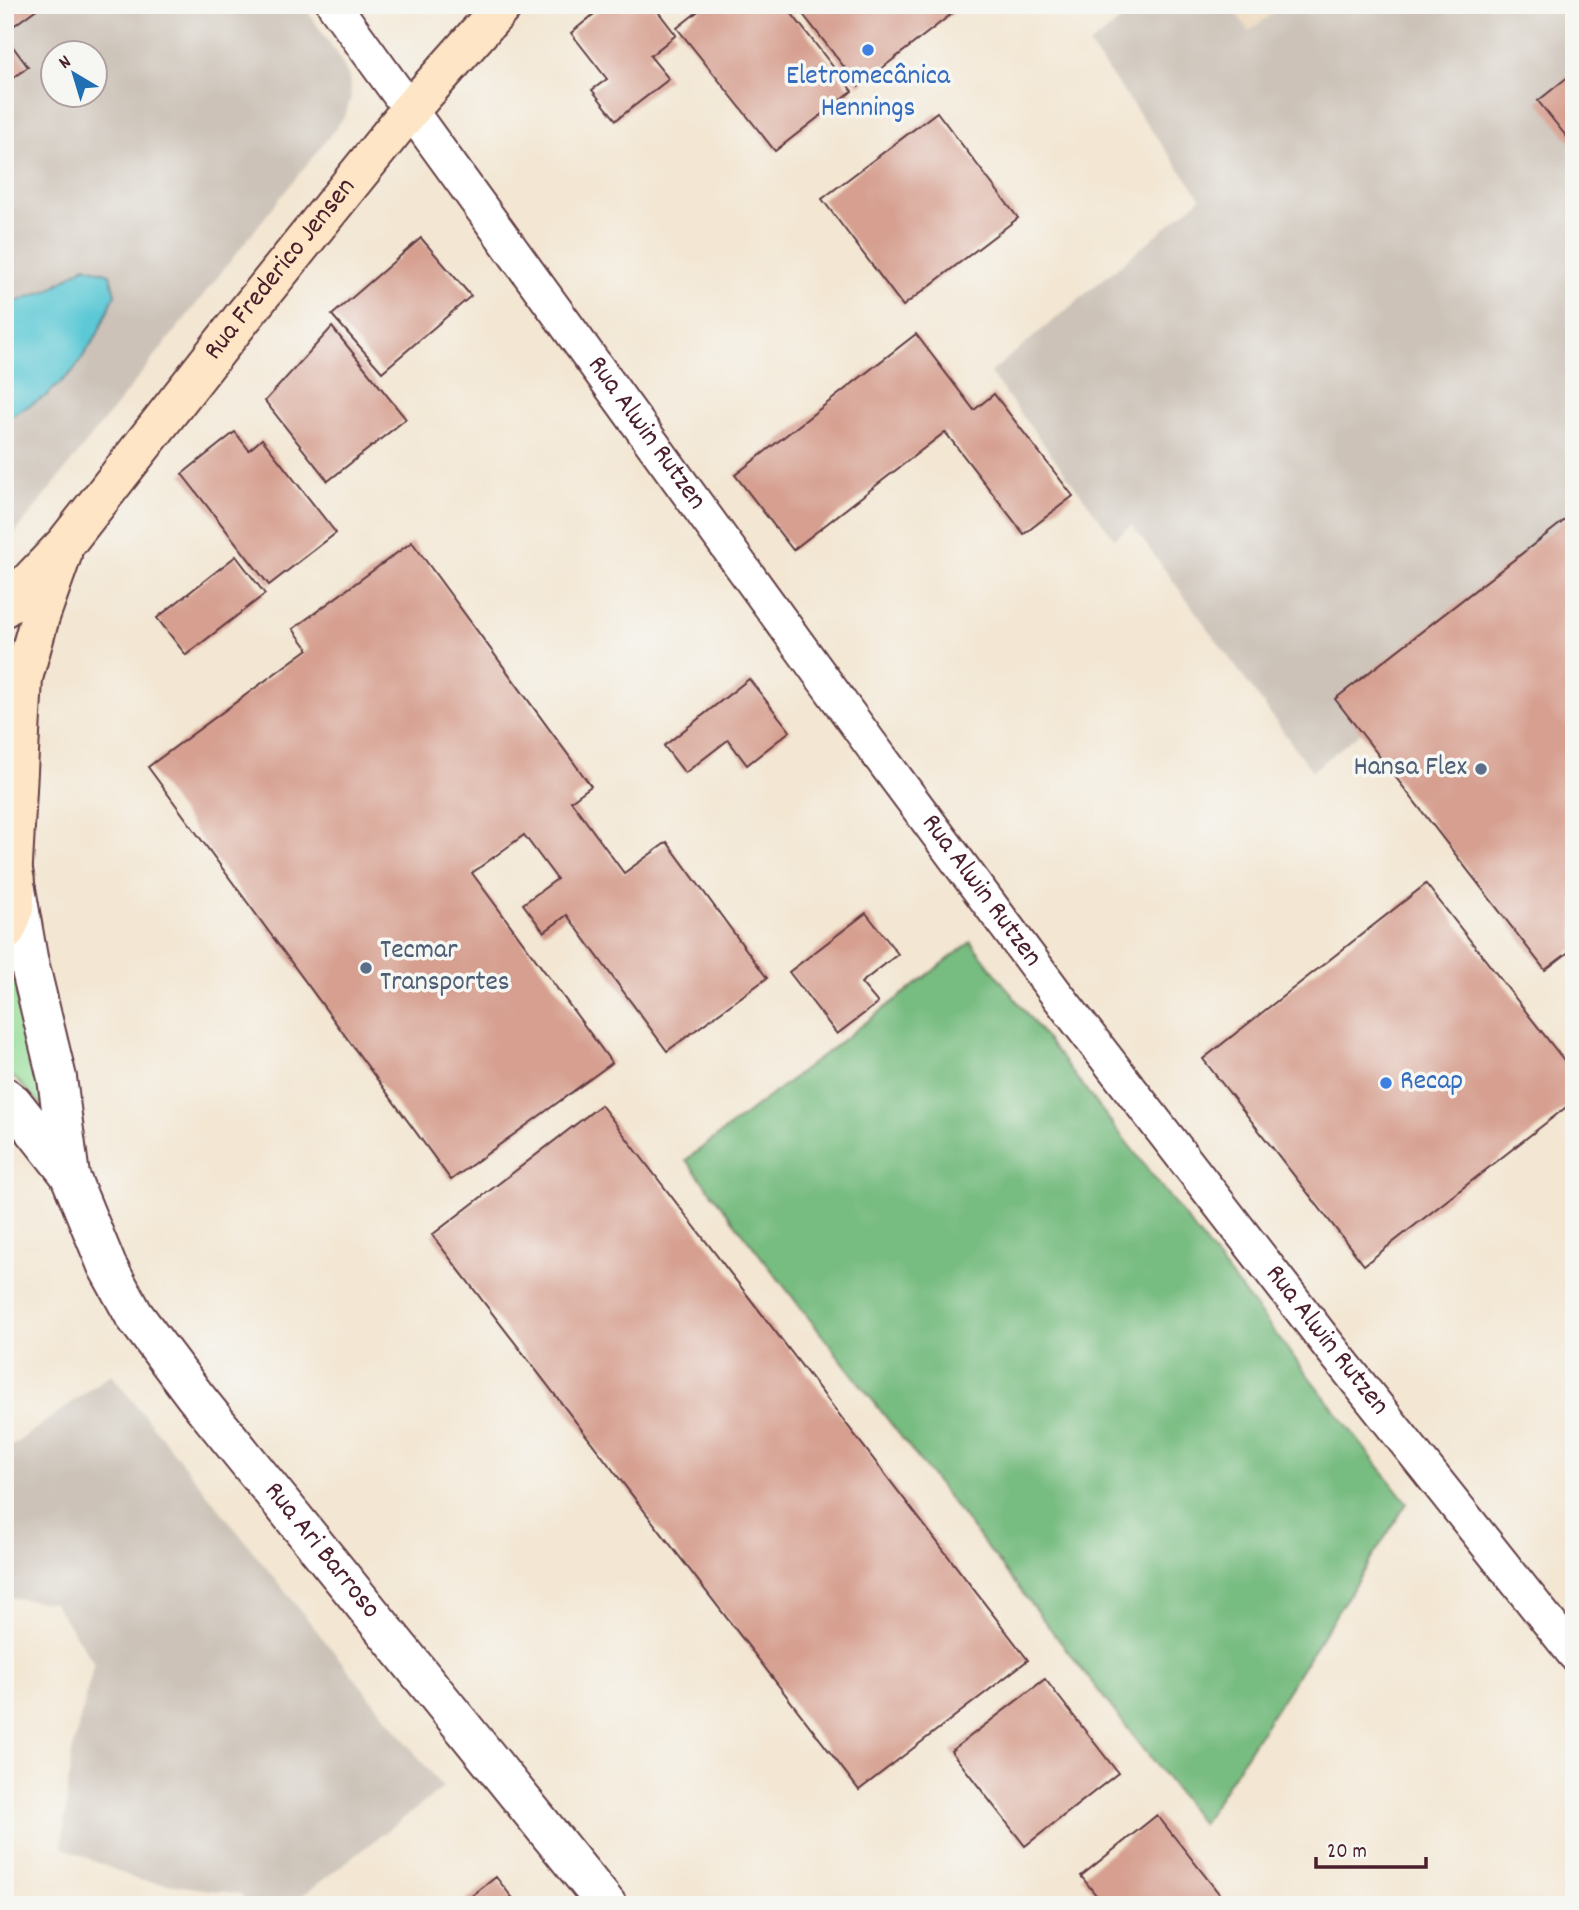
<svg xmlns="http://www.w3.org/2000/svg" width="1579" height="1910" font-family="Dekko,sans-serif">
  <rect width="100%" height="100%" fill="#f6f6f2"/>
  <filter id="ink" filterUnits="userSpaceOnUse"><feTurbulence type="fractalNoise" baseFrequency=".0143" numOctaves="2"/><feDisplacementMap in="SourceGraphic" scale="14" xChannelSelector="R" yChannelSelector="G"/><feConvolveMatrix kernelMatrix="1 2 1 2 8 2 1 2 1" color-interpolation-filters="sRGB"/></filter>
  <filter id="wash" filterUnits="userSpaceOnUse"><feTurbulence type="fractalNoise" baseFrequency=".00686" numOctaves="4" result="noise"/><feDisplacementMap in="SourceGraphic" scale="28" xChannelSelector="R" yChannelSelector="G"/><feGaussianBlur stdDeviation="1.57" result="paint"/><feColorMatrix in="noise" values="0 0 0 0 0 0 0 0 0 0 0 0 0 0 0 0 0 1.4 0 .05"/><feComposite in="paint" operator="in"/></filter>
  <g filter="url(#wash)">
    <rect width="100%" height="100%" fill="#f3e6d2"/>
    <path fill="#edd7ba" d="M 1230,5 L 1284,5 L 1249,31 Z"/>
    <path fill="#ccc2b8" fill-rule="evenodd" d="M 5,5 L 303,5 L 338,55 L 349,77 L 351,97 L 345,116 L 5,546 ZM 52,52 L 94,52 L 94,94 L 52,94 Z
      M 1141,5 L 1230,5 L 1249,31 L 1284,5 L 1574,5 L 1574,513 L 1335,699 L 1361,732 L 1312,771 L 1132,525 L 1114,538 L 990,373 L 1201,198 L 1089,45 Z
      M 111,1374 L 443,1788 L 290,1905 L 250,1905 L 240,1894 L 138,1880 L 62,1847 L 71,1757 L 94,1663 L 54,1603 L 5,1597 L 5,1451 Z"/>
    <path fill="#94dd98" stroke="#6f7e62" stroke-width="2" d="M 15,967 L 45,1109 L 18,1081 L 5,1071 L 5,977 Z"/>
    <path fill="#77bc80" stroke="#606e56" stroke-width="2" d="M 971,942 L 1407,1503 L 1202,1824 L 686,1160 Z"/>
    <path fill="#5dc9d6" stroke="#547480" stroke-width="2" d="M 85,266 L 110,274 L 115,295 L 97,335 L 74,370 L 46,396 L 5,419 L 5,305 L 49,290 Z"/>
    <g id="blocks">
      <path fill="#d69f8f" d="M 5,5 L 42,5 L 5,32 Z
        M 605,5 L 653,5 L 676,35 L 650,56 L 669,79 L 616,120 L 592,90 L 607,79 L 571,33 Z
        M 706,5 L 785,5 L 852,91 L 775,151 L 677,28 Z
        M 812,5 L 963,5 L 859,86 L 802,13 Z
        M 5,36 L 28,67 L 5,84 Z
        M 1574,72 L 1574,146 L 1538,101 Z
        M 937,112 L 1018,218 L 903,306 L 822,199 Z
        M 421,238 L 471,296 L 382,372 L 332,315 Z
        M 332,327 L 406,419 L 328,481 L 265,401 Z
        M 916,334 L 974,410 L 994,394 L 1073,496 L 1024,534 L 945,432 L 793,550 L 735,475 Z
        M 235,432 L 249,450 L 262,439 L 336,533 L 269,585 L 182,474 Z
        M 1574,513 L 1574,805 L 1570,808 L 1574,813 L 1574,948 L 1545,970 L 1335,699 Z
        M 412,542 L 591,786 L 571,801 L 624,873 L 667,842 L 767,978 L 667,1051 L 567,915 L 544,932 L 523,904 L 557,879 L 524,835 L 472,873 L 612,1063 L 451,1180 L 148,767 L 308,649 L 293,629 Z
        M 236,556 L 265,594 L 186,655 L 157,618 Z
        M 749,679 L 790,731 L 747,765 L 728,740 L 685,773 L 664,746 Z
        M 1426,884 L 1574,1073 L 1574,1101 L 1364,1265 L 1203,1059 Z
        M 866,913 L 898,954 L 861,983 L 878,1003 L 837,1034 L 789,972 Z
        M 601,1105 L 1028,1660 L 859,1790 L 432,1235 Z
        M 1045,1679 L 1118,1773 L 1025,1846 L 951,1751 Z
        M 1157,1815 L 1228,1905 L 1104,1905 L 1081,1876 Z
        M 496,1877 L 518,1905 L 460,1905 Z"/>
    </g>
  </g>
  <g filter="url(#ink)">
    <use href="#blocks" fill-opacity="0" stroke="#633d44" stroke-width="2"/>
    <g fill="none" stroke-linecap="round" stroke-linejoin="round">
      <defs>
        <g id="minor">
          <path id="s1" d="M 334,5 L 869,742 L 1055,992 L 1329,1346 L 1574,1654"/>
        </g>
        <g id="tertiary">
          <path id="s2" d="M 16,889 L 28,958 L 57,1078 L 70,1176 L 107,1266 L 134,1315 L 195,1396 L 607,1905"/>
          <path d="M 5,1097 L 13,1103 L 69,1174"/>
        </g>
        <g id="secondary">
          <path id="s3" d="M 5,607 L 66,543 L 243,317 L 409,111 L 503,5"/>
          <path d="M 5,849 C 18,874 20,906 5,932"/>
          <path d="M 13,864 L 23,678 L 40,617 L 62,555"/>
        </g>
      </defs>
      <use href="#minor" stroke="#633d44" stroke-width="37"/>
      <use href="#tertiary" stroke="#633d44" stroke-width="42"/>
      <use href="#secondary" stroke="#633d44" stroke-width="42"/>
      <use href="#minor" stroke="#fff" stroke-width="33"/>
      <use href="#tertiary" stroke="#fff" stroke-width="38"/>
      <use href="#secondary" stroke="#fde5c5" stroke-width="38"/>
    </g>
  </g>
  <g fill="#3f7fe0" stroke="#f6f6f2" stroke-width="2.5">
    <circle cx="868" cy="50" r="7"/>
    <circle cx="1386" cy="1083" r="7"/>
  </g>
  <g fill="#5c6f8a" stroke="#f6f6f2" stroke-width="2.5">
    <circle cx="1481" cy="769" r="7"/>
    <circle cx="366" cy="968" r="7"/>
  </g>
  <g text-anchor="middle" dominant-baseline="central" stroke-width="7" stroke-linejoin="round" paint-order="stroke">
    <g font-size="28" fill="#366cbe" stroke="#f6f6f2">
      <text x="868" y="78">Eletromecânica<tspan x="868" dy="32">Hennings</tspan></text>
      <text x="1400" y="1083" text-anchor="start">Recap</text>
    </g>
    <g font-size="28" fill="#4a1f2b" stroke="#f6f6f2">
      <text stroke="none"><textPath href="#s3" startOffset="436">Rua Frederico Jensen</textPath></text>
      <text stroke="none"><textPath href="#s1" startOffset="530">Rua Alwin Rutzen</textPath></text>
      <text stroke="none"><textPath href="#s1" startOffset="1097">Rua Alwin Rutzen</textPath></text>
      <text stroke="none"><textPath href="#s1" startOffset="1664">Rua Alwin Rutzen</textPath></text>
      <text stroke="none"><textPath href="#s2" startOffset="747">Rua Ari Barroso</textPath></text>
    </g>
    <g font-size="28" fill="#4e5e75" stroke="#f6f6f2" text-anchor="end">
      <text x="1467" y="769">Hansa Flex</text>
      <text x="380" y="952" text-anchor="start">Tecmar<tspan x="380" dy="32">Transportes</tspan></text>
    </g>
  </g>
  <rect width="1579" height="1910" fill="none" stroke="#f6f6f2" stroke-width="28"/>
  <g transform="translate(74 74) rotate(322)"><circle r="33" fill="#f6f6f2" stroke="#b1a0a2" stroke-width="2"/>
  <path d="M0-5L12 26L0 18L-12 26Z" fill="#1f6fb2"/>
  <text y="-10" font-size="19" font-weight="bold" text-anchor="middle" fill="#4a1f2b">N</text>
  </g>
  <path d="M1316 1857v10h110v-10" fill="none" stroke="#4a1f2b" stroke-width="3.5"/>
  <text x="1327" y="1857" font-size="21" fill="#4a1f2b" stroke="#f6f6f2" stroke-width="5" paint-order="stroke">20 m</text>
</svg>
